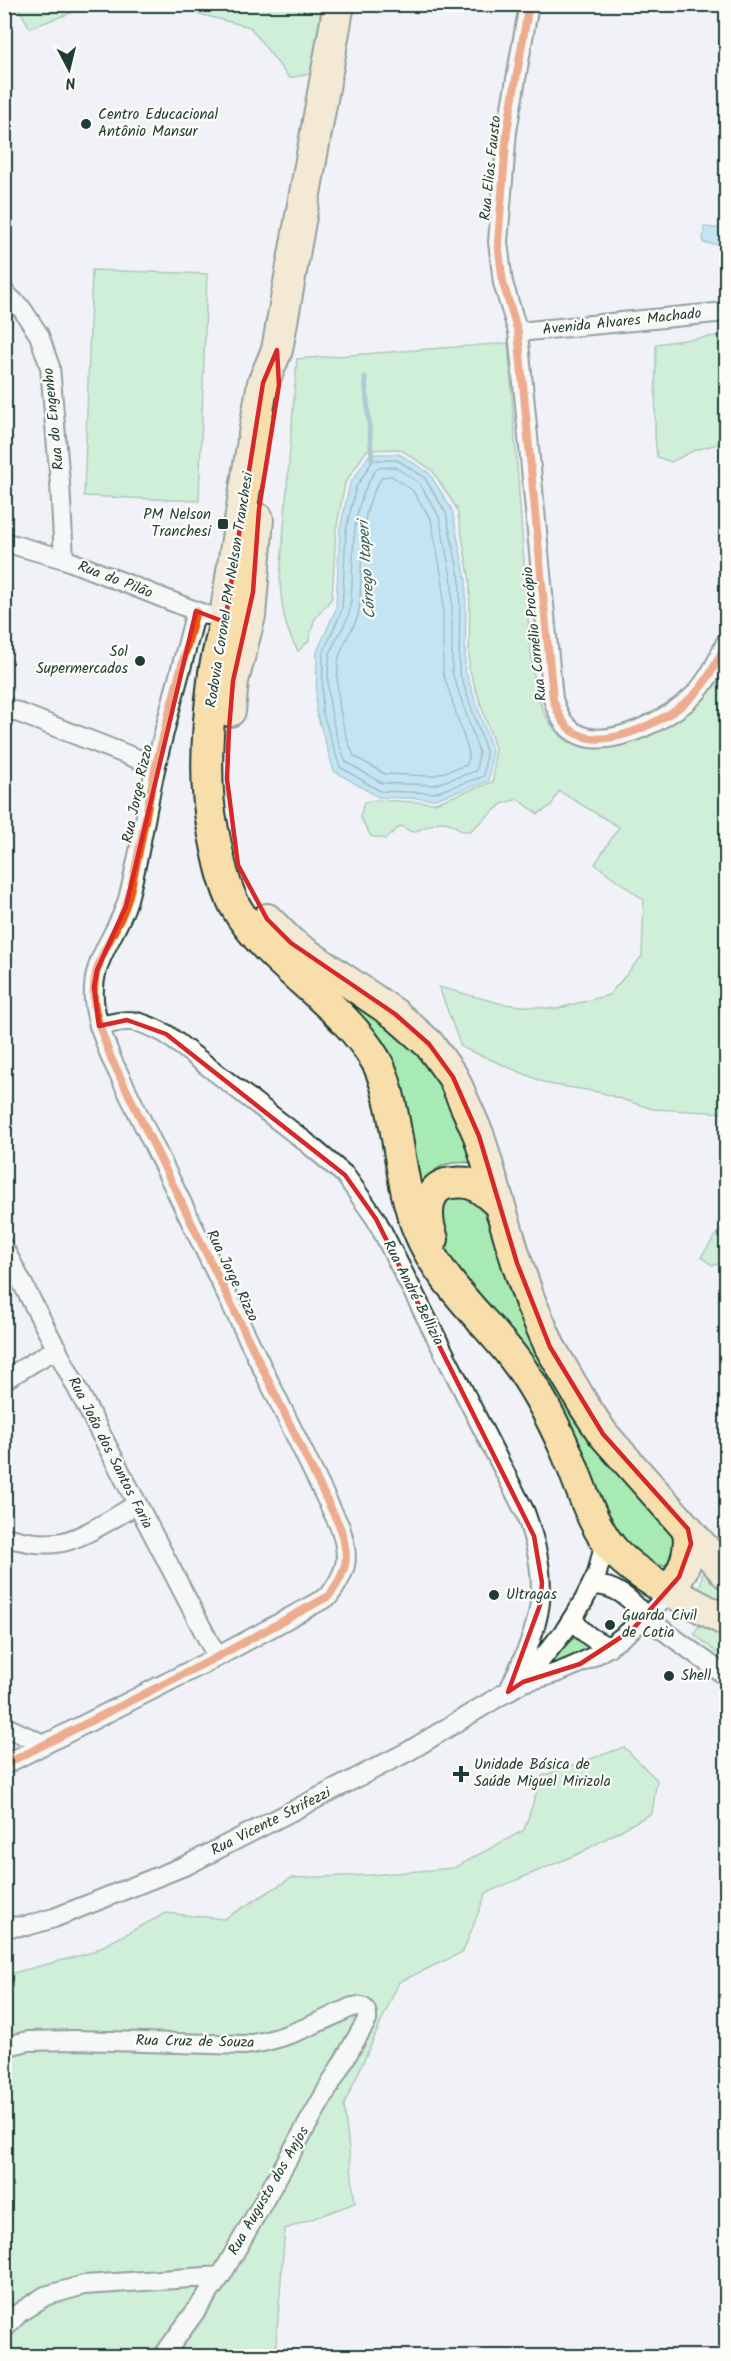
<svg xmlns="http://www.w3.org/2000/svg" width="731" height="2361" font-family="Kalam,sans-serif">
  <rect width="100%" height="100%" fill="#f0f2f8"/>
  <filter id="ink" filterUnits="userSpaceOnUse"><feTurbulence type="fractalNoise" baseFrequency=".0167" numOctaves="2"/><feDisplacementMap in="SourceGraphic" scale="12" xChannelSelector="R" yChannelSelector="G"/><feConvolveMatrix kernelMatrix="1 2 1 2 8 2 1 2 1" color-interpolation-filters="sRGB"/></filter>
  <g filter="url(#ink)">
    <path fill="#a8eab4" stroke="#649474" stroke-width="1.5" d="M 17,5 L 92,5 L 30,28 Z
      M 181,5 L 321,5 L 314,73 L 289,78 L 250,27 L 199,14 Z
      M 92,270 L 207,274 L 199,501 L 84,496 Z
      M 722,335 L 726,356 L 726,442 L 695,450 L 671,462 L 657,457 L 655,436 L 656,344 Z
      M 508,343 L 530,644 C 534,676 536,715 562,737 C 597,768 672,729 700,703 C 711,693 719,679 726,666 L 726,1113 L 653,1109 L 599,1092 L 548,1084 L 461,1047 L 439,987 L 503,1004 L 556,1009 L 609,995 L 642,956 L 644,900 L 595,864 L 619,827 L 559,791 L 551,806 L 538,814 L 518,799 L 502,804 L 470,831 L 461,831 C 442,813 432,827 412,832 L 401,826 L 385,839 L 371,836 L 360,817 L 364,802 L 377,800 L 435,803 L 493,782 L 495,748 L 469,668 L 470,581 L 457,509 L 432,470 L 400,449 L 367,450 L 345,483 L 336,530 L 332,598 L 314,620 L 309,641 L 298,651 C 284,628 281,605 280,578 L 297,359 Z
      M 334,989 L 340,991 L 430,1059 L 476,1163 C 447,1160 436,1165 418,1188 Z
      M 456,1192 L 481,1203 L 502,1262 L 673,1536 C 677,1549 677,1558 664,1566 L 654,1564 L 618,1537 L 470,1285 L 448,1255 L 439,1235 L 440,1205 Z
      M 726,1221 C 727,1236 729,1251 721,1264 L 712,1265 L 701,1257 Z
      M 703,1569 L 726,1596 L 726,1611 L 695,1594 L 701,1583 Z
      M 706,1626 L 726,1636 L 726,1660 L 694,1634 L 698,1627 Z
      M 578,1634 L 589,1650 L 550,1669 L 547,1663 Z
      M 624,1747 L 657,1780 L 652,1813 L 580,1853 L 486,1893 L 463,1952 L 399,1982 L 344,2105 L 355,2203 L 285,2229 L 275,2356 L 5,2356 L 5,1975 L 90,1953 L 166,1913 L 224,1919 L 291,1878 L 371,1875 L 454,1868 L 524,1830 L 542,1776 Z"/>
    <path fill="#8dd6ee" stroke="#6199a4" stroke-width="1.5" d="M 704,227 L 726,229 L 726,245 L 703,243 Z
      M 370,454 L 399,454 L 429,473 L 452,510 L 466,580 L 465,670 L 492,750 L 489,781 L 435,799 L 378,797 L 334,771 L 316,711 L 317,652 L 336,609 L 340,529 L 350,484 Z"/>
    <g fill="none" stroke-linecap="round" stroke-linejoin="round">
      <path stroke="#4b7a7e" stroke-width="1.5" d="M 373,460 L 397,460 L 424,477 L 446,513 L 460,581 L 459,671 L 486,751 L 484,775 L 482,777 L 434,793 L 380,791 L 340,767 L 322,711 L 323,653 L 342,610 L 346,530 L 356,487 Z
        M 395,467 L 419,483 L 439,516 L 452,582 L 452,672 L 479,752 L 476,771 L 433,785 L 382,783 L 346,762 C 333,734 324,687 330,655 C 333,639 348,625 350,609 C 356,559 346,512 377,468 Z
        M 392,476 L 412,490 L 431,519 L 443,583 L 443,673 L 469,753 L 467,765 L 432,776 L 385,774 L 354,756 C 341,728 334,689 339,658 C 342,641 356,628 359,611 C 364,565 355,517 382,477 Z"/>
      <path stroke="#6199a4" stroke-width="5" d="M 365,377 L 372,459"/>
      <defs>
        <path id="minor" d="M 529,4 L 507,131 L 498,242 L 503,283 L 518,332 L 553,699 C 558,714 564,729 580,735 C 612,749 670,718 693,696 C 708,681 718,661 726,642
          M 4,292 L 22,309 L 39,335 L 50,367 L 60,483 L 64,559
          M 518,332 L 726,312
          M 4,542 L 64,559 L 206,615
          M 4,707 L 156,766
          M 99,1026 C 131,1018 137,1019 166,1034 L 306,1142 L 345,1175 L 376,1219 L 525,1512 C 553,1590 542,1620 508,1692
          M 4,1248 L 217,1657
          M 4,1380 L 57,1348
          M 4,1537 C 22,1541 38,1545 56,1543 C 78,1542 116,1516 136,1505
          M 593,1585 C 615,1585 633,1600 645,1617 L 726,1676
          M 573,1618 C 581,1633 594,1640 609,1647
          M 523,1682 C 586,1669 627,1639 670,1592
          M 4,1726 L 43,1744
          M 4,1765 L 217,1657 L 329,1596 C 348,1570 350,1557 340,1527 L 111,1058 C 103,1036 92,1012 94,988 C 95,956 120,929 128,899 C 140,855 146,810 156,765 C 168,714 183,663 196,611
          M 4,1927 L 27,1926 L 54,1918 L 187,1865 L 409,1751 L 523,1682 L 565,1630 L 584,1600 L 597,1574 L 605,1540
          M 4,2047 L 28,2041 L 76,2040 L 244,2045 C 283,2041 316,2023 352,2007 C 363,2005 368,2008 367,2020 L 221,2276 L 163,2356
          M 4,2329 L 19,2313 L 45,2296 L 84,2285 L 221,2276"/>
        <path id="trunk" d="M 339,4 L 277,350 L 263,383 C 249,460 237,538 225,617 C 223,635 217,654 214,673 C 208,719 203,784 213,830 C 218,855 223,883 235,906 C 270,967 339,999 375,1059 C 384,1073 387,1090 391,1106 C 400,1146 403,1196 419,1232 C 438,1278 478,1314 509,1352 C 533,1382 551,1417 566,1451 C 581,1485 591,1527 617,1554 C 647,1584 690,1600 726,1621
          M 230,711 L 233,681 L 250,616 L 258,519
          M 267,919 L 291,943 L 395,1014 L 429,1044 L 453,1077 L 479,1136 L 517,1263 L 530,1301 L 550,1347 L 585,1407 L 603,1434 L 726,1573
          M 433,1239 C 425,1218 424,1185 452,1183 C 460,1182 469,1182 476,1186 C 484,1190 491,1197 498,1203
          M 670,1592 C 683,1571 692,1554 688,1529"/>
      </defs>
      <use href="#minor" stroke="#1f3d34" stroke-width="22"/>
      <use href="#trunk" stroke="#1f3d34" stroke-width="34"/>
      <use href="#minor" stroke="#fdfcf7" stroke-width="18"/>
      <use href="#trunk" stroke="#f8deab" stroke-width="30"/>
      <defs>
        <path id="cycleway" d="M 529,4 L 507,131 L 498,242 L 503,283 L 518,332 L 553,699 C 558,714 564,729 580,735 C 612,749 670,718 693,696 C 708,681 718,661 726,642
          M 4,1765 L 217,1657 L 329,1596 C 348,1570 350,1557 340,1527 L 111,1058 C 103,1036 92,1012 94,988 C 95,956 120,929 128,899 C 140,855 146,810 156,765 C 168,714 183,663 196,611"/>
      </defs>
      <use href="#cycleway" stroke="#fdfcf7" stroke-width="11"/>
      <use href="#cycleway" stroke="#e8590c" stroke-width="8"/>
    </g>
  </g>
  <path d="M0 0H731V2361H0ZM 277,350 L 279,385 L 259,509 L 253,592 L 233,681 L 229,729 L 227,779 L 238,865 L 267,919 L 291,943 L 395,1014 L 429,1044 L 453,1077 L 479,1136 L 517,1263 L 550,1347 L 603,1434 L 688,1529 L 691,1544 L 679,1577 L 632,1630 L 580,1664 L 523,1682 L 508,1692 L 540,1605 L 542,1583 L 534,1536 L 376,1219 L 345,1175 L 166,1034 L 127,1020 L 99,1026 L 94,987 L 97,970 L 126,906 L 196,611 L 225,622 L 263,383 Z" fill="#f0f2f8" fill-opacity=".55" fill-rule="evenodd"/>
  <path fill="none" stroke="#d62828" stroke-width="4.5" stroke-linejoin="round" d="M 277,350 L 279,385 L 259,509 L 253,592 L 233,681 L 229,729 L 227,779 L 238,865 L 267,919 L 291,943 L 395,1014 L 429,1044 L 453,1077 L 479,1136 L 517,1263 L 550,1347 L 603,1434 L 688,1529 L 691,1544 L 679,1577 L 632,1630 L 580,1664 L 523,1682 L 508,1692 L 540,1605 L 542,1583 L 534,1536 L 376,1219 L 345,1175 L 166,1034 L 127,1020 L 99,1026 L 94,987 L 97,970 L 126,906 L 196,611 L 225,622 L 263,383 Z"/>
  <g fill="#1f3d34" stroke="#fdfcf7" stroke-width="2">
    <circle cx="86" cy="124" r="6"/>
    <rect x="217" y="518" width="12" height="12" rx="3"/>
    <circle cx="140" cy="661" r="6"/>
    <circle cx="494" cy="1595" r="6"/>
    <circle cx="610" cy="1625" r="6"/>
    <circle cx="669" cy="1676" r="6"/>
    <path d="M458 1765h6v6h6v6h-6v6h-6v-6h-6v-6h6z"/>
  </g>
  <g text-anchor="middle" dominant-baseline="central" stroke-width="4.5" stroke-linejoin="round" paint-order="stroke">
    <g font-size="15" fill="#1f3d34" stroke="#fdfcf7" text-anchor="start">
      <text x="98" y="115">Centro Educacional<tspan x="98" dy="17">Antônio Mansur</tspan></text>
      <text x="211" y="515" text-anchor="end">PM Nelson<tspan x="211" dy="17">Tranchesi</tspan></text>
      <text x="128" y="652" text-anchor="end">Sol<tspan x="128" dy="17">Supermercados</tspan></text>
      <text x="506" y="1595">Ultragas</text>
      <text x="622" y="1616">Guarda Civil<tspan x="622" dy="17">de Cotia</tspan></text>
      <text x="681" y="1676">Shell</text>
      <text x="474" y="1765">Unidade Básica de<tspan x="474" dy="17">Saúde Miguel Mirizola</tspan></text>
    </g>
    <g font-size="15" fill="#1f3d34" stroke="#fdfcf7">
      <text transform="translate(491 168) rotate(-84)">Rua Elias Fausto</text>
      <text transform="translate(622 322) rotate(-6)">Avenida Alvares Machado</text>
      <text transform="translate(54 419) rotate(-96)">Rua do Engenho</text>
      <text transform="translate(115 580) rotate(21)">Rua do Pilão</text>
      <text transform="translate(230 590) rotate(-81)">Rodovia Coronel PM Nelson Tranchesi</text>
      <text transform="translate(535 634) rotate(-96)">Rua Cornélio Procópio</text>
      <text transform="translate(138 794) rotate(-78)">Rua Jorge Rizzo</text>
      <text transform="translate(232 1276) rotate(64)">Rua Jorge Rizzo</text>
      <text transform="translate(413 1293) rotate(63)">Rua André Bellizia</text>
      <text transform="translate(110 1453) rotate(63)">Rua João dos Santos Faria</text>
      <text transform="translate(271 1822) rotate(-27)">Rua Vicente Strifezzi</text>
      <text transform="translate(195 2042) rotate(1)">Rua Cruz de Souza</text>
      <text transform="translate(269 2191) rotate(-60)">Rua Augusto dos Anjos</text>
    </g>
    <g font-size="16" font-style="italic" fill="#3a6362" stroke="#fdfcf7">
      <text transform="translate(367 570) rotate(-94)">Córrego Itaperi</text>
    </g>
  </g>
  <rect width="731" height="2361" fill="none" stroke="#fdfcf7" stroke-width="24"/>
  <rect x="12" y="12" width="707" height="2337" fill="none" stroke="#1f3d34" stroke-width="2" filter="url(#ink)"/>
  <g transform="translate(69 69) rotate(173)" stroke="#fdfcf7" stroke-width="4.5" paint-order="stroke">
  <path d="M0-4.5L10 22L0 15L-10 22Z" fill="#1f3d34"/>
  <text y="-9" font-size="16" font-weight="bold" text-anchor="middle" fill="#1f3d34">N</text>
  </g>
</svg>
